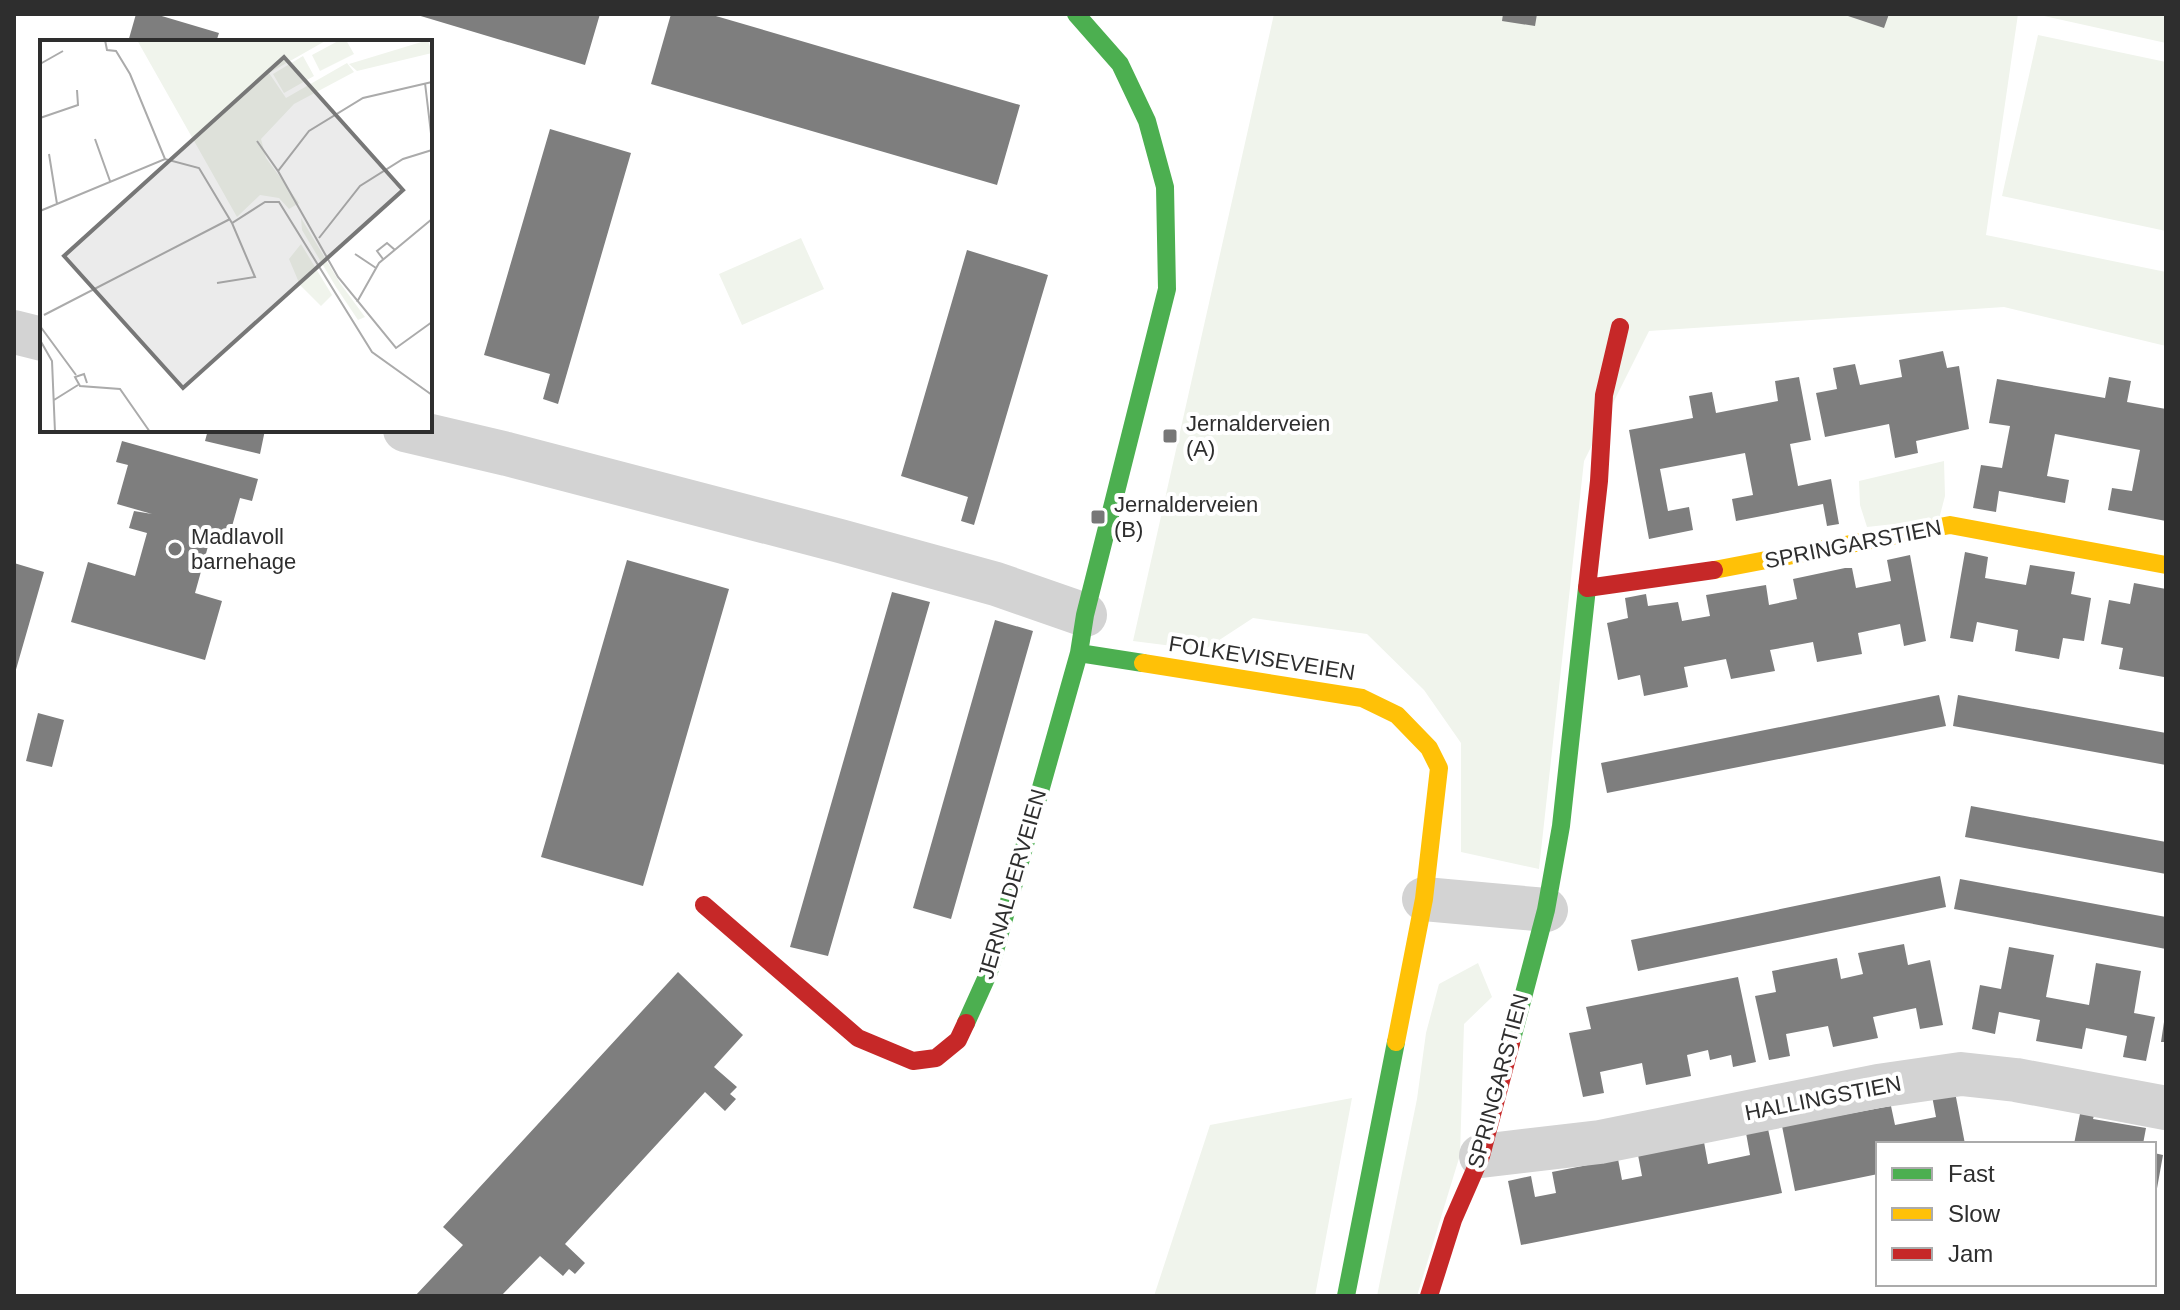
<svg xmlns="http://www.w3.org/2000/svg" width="2180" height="1310" font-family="Helvetica,sans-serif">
  <rect width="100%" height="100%" fill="#fff"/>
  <path fill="#f0f4ec" d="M 1274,14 L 2018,14 L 1986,235 L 2166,272 L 2166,346 L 2004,307 L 1649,331 L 1584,461 L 1539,869 L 1461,852 L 1461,743 L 1424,690 L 1367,634 L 1253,618 L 1204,650 L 1133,641 Z
    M 2035,14 L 2166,14 L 2166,43 Z
    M 2038,35 L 2166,62 L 2166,231 L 2002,196 Z
    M 801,238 L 824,289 L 742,325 L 719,274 Z
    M 1944,461 L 1945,496 L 1939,519 L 1867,527 L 1860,505 L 1859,481 Z
    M 1478,963 L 1492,997 L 1464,1024 L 1460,1155 L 1417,1296 L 1377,1296 L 1417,1099 L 1426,1033 L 1439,984 Z
    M 1352,1098 L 1315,1296 L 1154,1296 L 1210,1125 Z"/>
  <path fill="#7e7e7e" d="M 136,14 L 155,14 L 219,33 L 216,42 L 128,42 Z
    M 414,14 L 600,14 L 585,65 Z
    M 671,14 L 709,14 L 1020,105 L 997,185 L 651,84 Z
    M 1503,14 L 1537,14 L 1535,26 L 1502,21 Z
    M 1842,14 L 1889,14 L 1884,28 Z
    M 550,129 L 631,153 L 558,404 L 543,399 L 550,374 L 484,355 Z
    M 967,250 L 1048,275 L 974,525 L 961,521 L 968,497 L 901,476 Z
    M 1943,351 L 1947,368 L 1959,366 L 1969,429 L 1916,441 L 1918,453 L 1895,458 L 1889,424 L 1825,437 L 1816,393 L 1837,389 L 1833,368 L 1855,364 L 1860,385 L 1902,377 L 1899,360 Z
    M 1799,377 L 1811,440 L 1790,444 L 1798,486 L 1831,479 L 1839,524 L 1827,526 L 1823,504 L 1736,521 L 1732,499 L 1753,495 L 1745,453 L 1660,469 L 1668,511 L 1689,507 L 1693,530 L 1649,539 L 1629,430 L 1693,418 L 1689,396 L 1712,392 L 1716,413 L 1778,401 L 1775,381 Z
    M 2109,377 L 2131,381 L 2127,402 L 2166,409 L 2166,521 L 2108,510 L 2112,488 L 2132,491 L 2140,450 L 2055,434 L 2047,476 L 2069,480 L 2065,503 L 1999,491 L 1996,512 L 1973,508 L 1981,465 L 2002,468 L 2010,426 L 1989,423 L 1997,379 L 2105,398 Z
    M 208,430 L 265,430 L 260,454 L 205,441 Z
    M 122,441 L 258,479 L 252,501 L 240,498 L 229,537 L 212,532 L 195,593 L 222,601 L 205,660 L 71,622 L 88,562 L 135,576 L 147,533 L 129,528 L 134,511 L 152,514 L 117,504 L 128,465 L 116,462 Z
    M 1965,552 L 1988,557 L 1985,578 L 2026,585 L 2030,565 L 2075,572 L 2071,594 L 2091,598 L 2084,641 L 2063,638 L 2059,659 L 2015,651 L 2018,630 L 1977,622 L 1973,642 L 1950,638 Z
    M 1910,555 L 1926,641 L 1904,646 L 1900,624 L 1858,633 L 1862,654 L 1817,662 L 1813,642 L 1770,650 L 1775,671 L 1731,679 L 1726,659 L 1684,667 L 1688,687 L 1644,696 L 1640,675 L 1618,680 L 1607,623 L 1628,618 L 1625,598 L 1646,594 L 1648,606 L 1678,602 L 1682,621 L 1710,616 L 1706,595 L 1766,585 L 1769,605 L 1797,599 L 1793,579 L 1845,568 L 1852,568 L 1856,588 L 1891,581 L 1887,560 Z
    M 627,560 L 729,589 L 643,886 L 541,857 Z
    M 14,563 L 44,572 L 15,673 L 14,673 Z
    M 2134,583 L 2166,589 L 2166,664 L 2164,677 L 2119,669 L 2123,648 L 2101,644 L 2109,600 L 2130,604 Z
    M 892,592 L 930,602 L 828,956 L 790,947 Z
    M 995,620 L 1033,631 L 951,919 L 913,908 Z
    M 1939,695 L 1946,726 L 1607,793 L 1601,763 Z
    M 1958,695 L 2166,733 L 2166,765 L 1953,726 Z
    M 38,713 L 64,720 L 52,767 L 26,761 Z
    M 1971,806 L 2166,842 L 2166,874 L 1965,837 Z
    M 1940,876 L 1946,907 L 1638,971 L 1631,940 Z
    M 1960,879 L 2166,917 L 2166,949 L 1954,909 Z
    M 1904,944 L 1908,965 L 1930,960 L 1943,1025 L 1920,1029 L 1916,1008 L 1873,1017 L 1878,1038 L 1833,1047 L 1828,1026 L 1786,1034 L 1790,1056 L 1769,1060 L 1755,996 L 1776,992 L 1772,971 L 1837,958 L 1841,979 L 1863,974 L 1858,953 Z
    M 2009,947 L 2054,955 L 2046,997 L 2089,1005 L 2096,963 L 2141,971 L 2134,1013 L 2155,1017 L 2146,1061 L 2123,1057 L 2127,1036 L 2086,1028 L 2082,1049 L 2036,1041 L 2040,1020 L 1999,1012 L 1995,1034 L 1972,1029 L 1980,985 L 2001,989 Z
    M 678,972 L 743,1035 L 714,1067 L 737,1087 L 730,1094 L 736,1099 L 725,1111 L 705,1092 L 565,1244 L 585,1263 L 575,1274 L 569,1269 L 563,1276 L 540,1256 L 501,1296 L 415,1296 L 463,1245 L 443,1227 Z
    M 1738,977 L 1756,1062 L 1733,1067 L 1731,1055 L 1710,1060 L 1708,1050 L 1687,1055 L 1691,1076 L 1646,1085 L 1642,1063 L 1600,1072 L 1604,1093 L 1583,1097 L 1569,1033 L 1591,1029 L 1586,1007 Z
    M 2164,1022 L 2166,1022 L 2166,1042 L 2161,1042 Z
    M 1955,1092 L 1965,1144 L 1878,1144 L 1878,1174 L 1795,1191 L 1782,1126 L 1891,1106 L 1895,1125 L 1936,1117 L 1932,1096 Z
    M 2082,1104 L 2096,1108 L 2093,1119 L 2146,1128 L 2143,1144 L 2074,1144 Z
    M 1768,1129 L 1782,1193 L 1521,1245 L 1508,1181 L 1531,1176 L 1535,1197 L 1556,1193 L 1552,1172 L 1618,1159 L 1622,1180 L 1642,1176 L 1638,1155 L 1704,1142 L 1708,1164 L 1750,1155 L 1746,1133 Z
    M 2154,1153 L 2163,1155 L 2156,1194 L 2154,1194 Z"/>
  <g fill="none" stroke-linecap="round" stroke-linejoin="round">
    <path stroke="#d3d3d3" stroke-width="44" d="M 14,332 L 42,339
      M 405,430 L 507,454 L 840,541 L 996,584 L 1085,615
      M 1424,899 L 1546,910
      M 1481,1156 L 1600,1142 L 1878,1086 L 1961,1074 L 2016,1080 L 2166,1108"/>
    <path stroke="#4caf50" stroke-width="18" d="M 1076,14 L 1120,64 L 1147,121 L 1165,187 L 1167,289 L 1085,615 L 1079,653 L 1143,663
      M 966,1023 L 989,972 L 1079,653
      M 1511,1043 L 1546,910 L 1561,826 L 1587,588
      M 1346,1296 L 1396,1042"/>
    <path stroke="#ffc107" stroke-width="18" d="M 1714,570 L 1950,525 L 2166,565
      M 1143,663 L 1362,698 L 1397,715 L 1429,748 L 1439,768 L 1424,899 L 1396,1042"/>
    <path stroke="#c62828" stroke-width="18" d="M 1620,327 L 1604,395 L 1599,481 L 1587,588 L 1714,570
      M 704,905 L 858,1038 L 913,1061 L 936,1058 L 958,1040 L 966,1023
      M 1429,1296 L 1453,1220 L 1481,1156 L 1511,1043"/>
  </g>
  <g fill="#777" stroke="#fff" stroke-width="3">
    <rect x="1162" y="428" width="16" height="16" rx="4"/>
    <rect x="1090" y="509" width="16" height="16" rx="4"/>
    <circle cx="175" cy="549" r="8"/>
  </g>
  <g text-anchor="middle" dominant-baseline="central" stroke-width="8" stroke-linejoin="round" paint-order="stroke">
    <g font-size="22" fill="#2e2e2e" stroke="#fff" text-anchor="start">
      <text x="1186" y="423">Jernalderveien<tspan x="1186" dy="25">(A)</tspan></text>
      <text x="1114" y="504">Jernalderveien<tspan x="1114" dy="25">(B)</tspan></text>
      <text x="191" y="536">Madlavoll<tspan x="191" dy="25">barnehage</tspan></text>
    </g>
    <g font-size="22" fill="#2e2e2e" stroke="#fff">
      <text transform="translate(1853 544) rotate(-11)">SPRINGARSTIEN</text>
      <text transform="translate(1262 658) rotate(9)">FOLKEVISEVEIEN</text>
      <text transform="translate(1012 884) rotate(-74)">JERNALDERVEIEN</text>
      <text transform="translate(1498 1081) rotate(-75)">SPRINGARSTIEN</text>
      <text transform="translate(1823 1098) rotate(-11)">HALLINGSTIEN</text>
    </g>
  </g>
  <g transform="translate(40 40)">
    <rect width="392" height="392" fill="#fff"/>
    <path d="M 97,0 L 287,0 L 229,33 L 246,58 L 307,23 L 314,32 L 254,64 L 221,99 L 226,118 L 259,163 L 249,169 L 239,158 L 220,155 L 197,177 ZM 300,0 L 306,0 L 314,14 L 280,31 L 272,15 ZM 388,0 L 392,13 L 317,31 L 309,24 ZM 263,16 L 274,36 L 244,53 L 233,34 ZM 261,178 L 300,243 L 325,277 L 318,280 L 296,247 L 262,190 ZM 261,204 L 292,255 L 281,266 L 260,245 L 249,219 Z" fill="#f0f4ec"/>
    <path fill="none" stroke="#ababab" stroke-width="2" d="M 65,0 L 67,10 L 76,11 L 90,34 L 125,119M 0,24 L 23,11M 385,43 L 392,102M 0,78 L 38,65 L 37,50M 55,99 L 70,141M 217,101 L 238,131 L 269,91 L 323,58 L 392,42M 9,114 L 17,164M 238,131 L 298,237 L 356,308 L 392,282M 0,171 L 125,119 L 159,128 L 192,183 L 225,162 L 239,162 L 332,312 L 392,355M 279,198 L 320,146 L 363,119 L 392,110M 315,214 L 336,228M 343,219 L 337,211 L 347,203 L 355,210M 177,243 L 215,237 L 192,183M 317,262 L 339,223 L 392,179M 4,275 L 190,179M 0,286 L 36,335M 0,300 L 12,321 L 15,392M 47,343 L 44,334 L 35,337 L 40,346 L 80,349 L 110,392M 14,360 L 38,345"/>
    <path fill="#777" fill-opacity="0.15" stroke="#777" stroke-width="4" d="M 244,17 L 363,150 L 143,348 L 24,216 Z"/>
    <rect width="392" height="392" fill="none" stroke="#2e2e2e" stroke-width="4"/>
  </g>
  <rect width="2180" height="1310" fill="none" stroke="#2e2e2e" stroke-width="32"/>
  <rect x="1876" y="1142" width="280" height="144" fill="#ffffff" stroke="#ababab" stroke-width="2"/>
  <rect x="1892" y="1168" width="40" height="12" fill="#4caf50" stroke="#ababab" stroke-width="2"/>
  <text x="1948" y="1182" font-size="24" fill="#2e2e2e">Fast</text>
  <rect x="1892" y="1208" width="40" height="12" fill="#ffc107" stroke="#ababab" stroke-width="2"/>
  <text x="1948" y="1222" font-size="24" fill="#2e2e2e">Slow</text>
  <rect x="1892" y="1248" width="40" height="12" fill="#c62828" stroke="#ababab" stroke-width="2"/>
  <text x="1948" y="1262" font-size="24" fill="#2e2e2e">Jam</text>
</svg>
